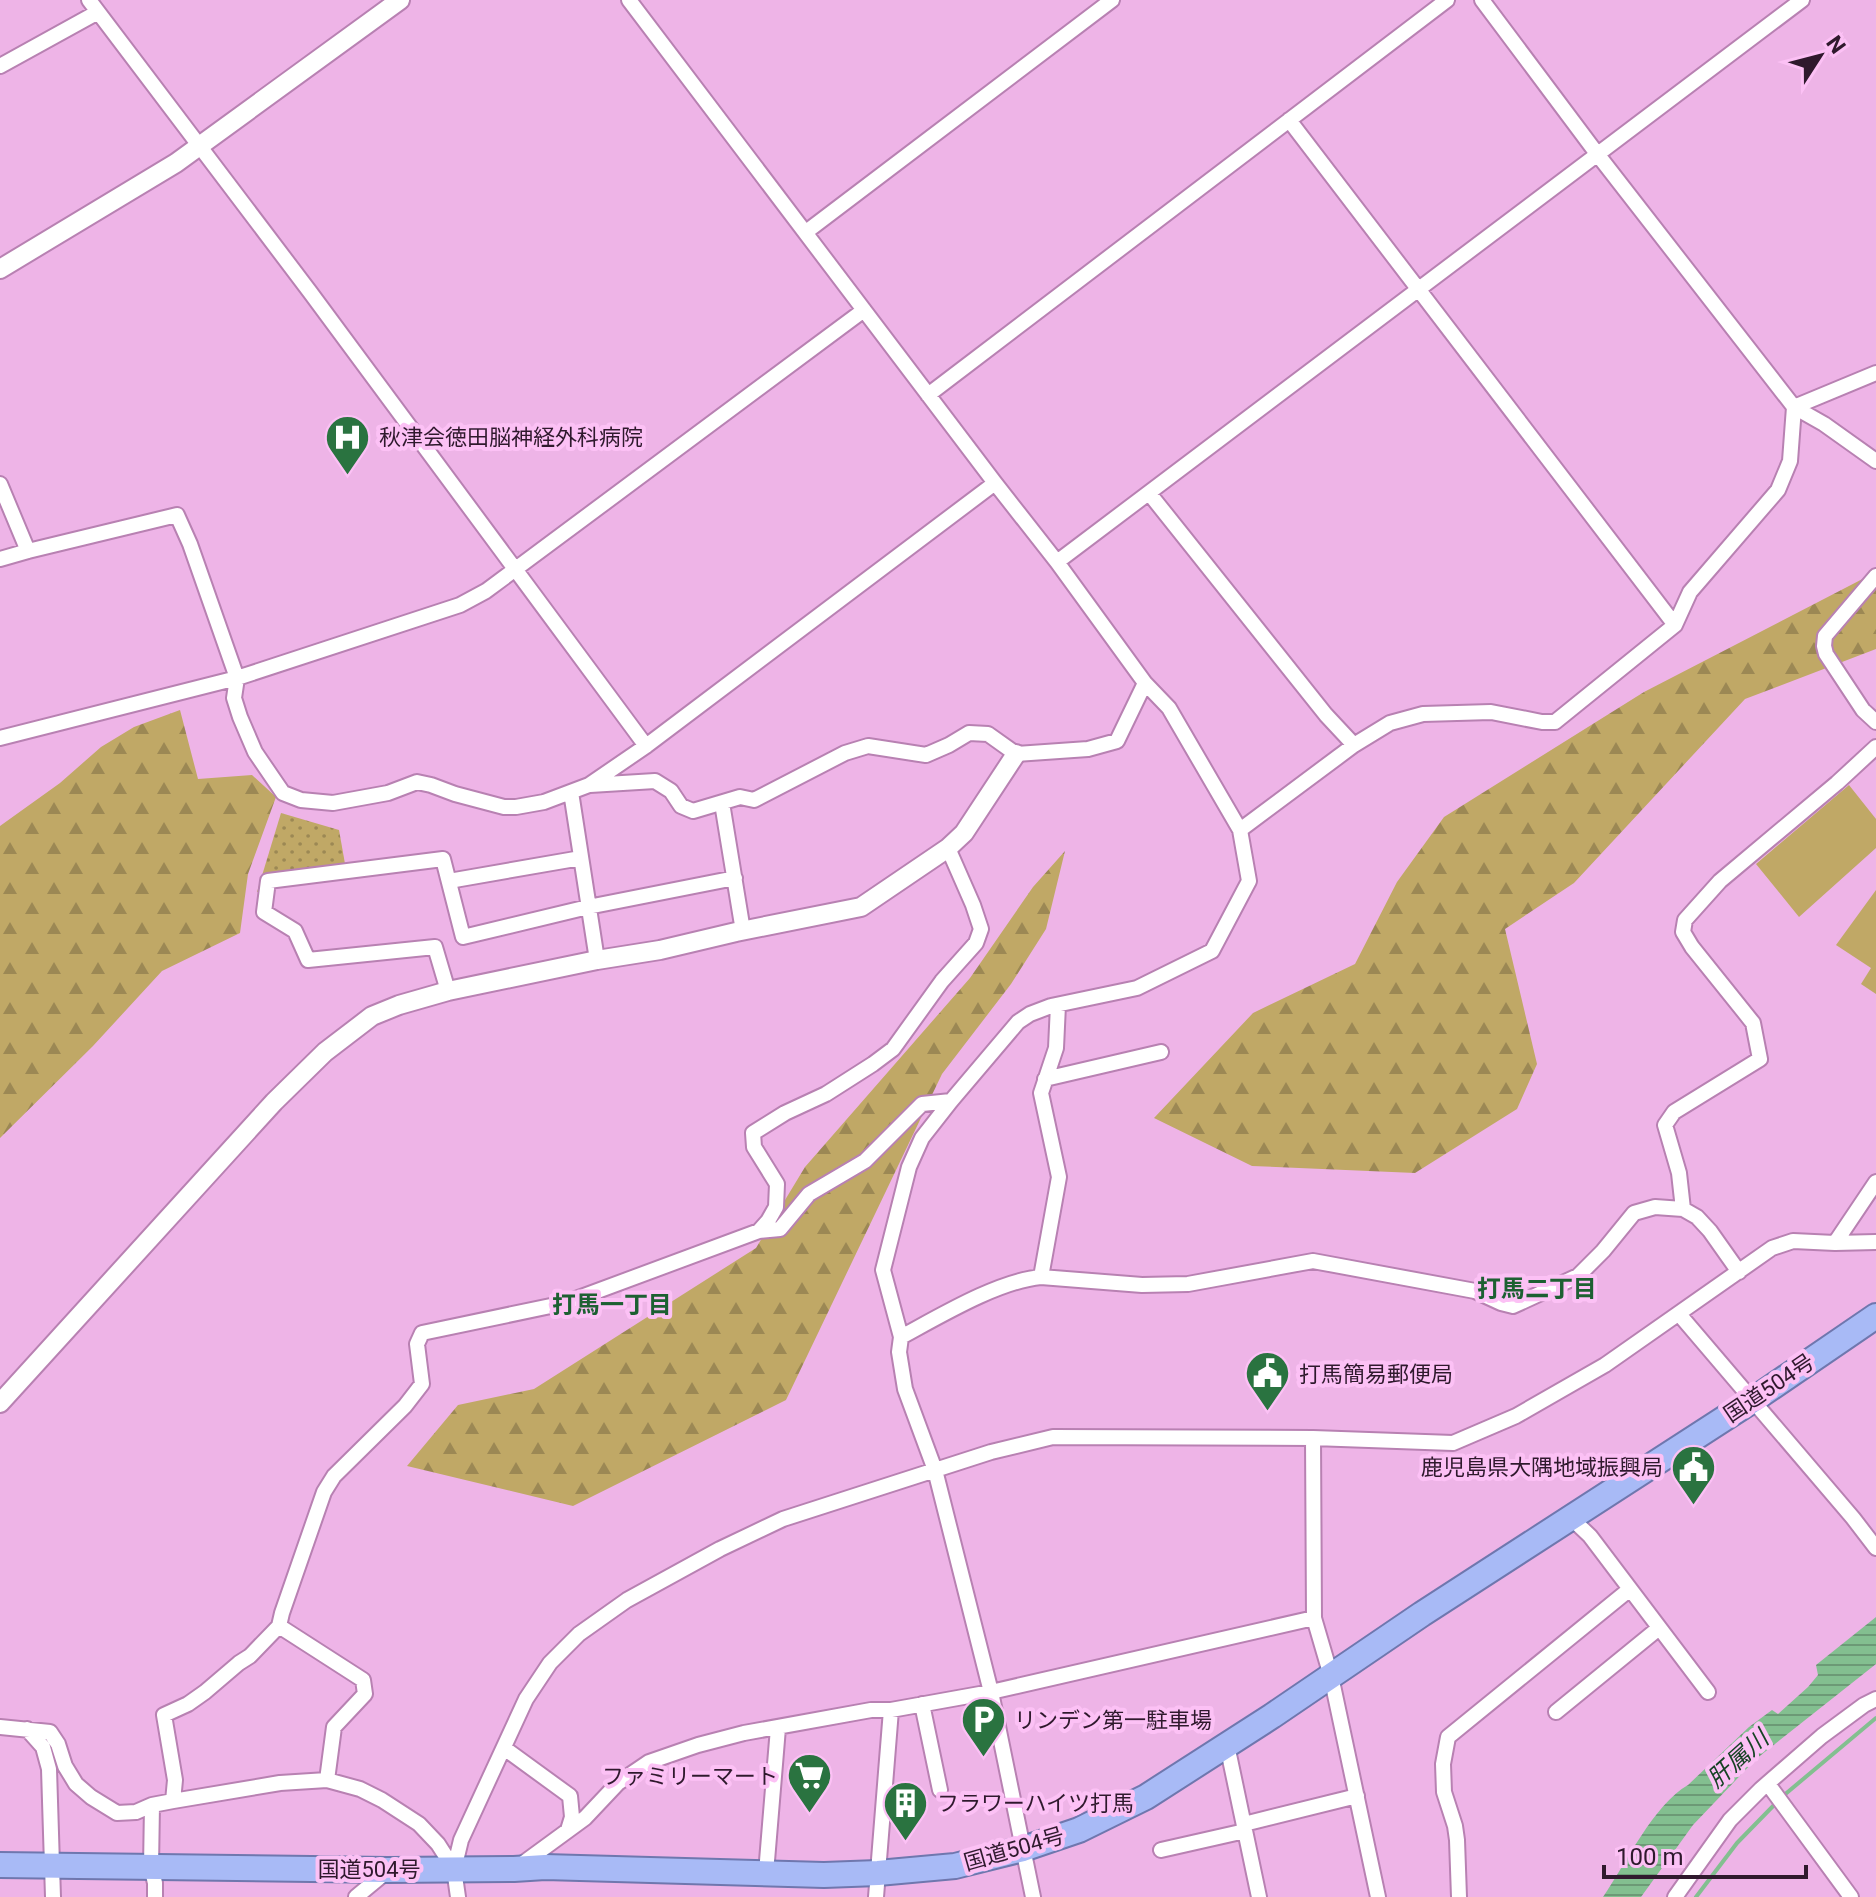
<svg xmlns="http://www.w3.org/2000/svg" width="1876" height="1897" font-family="Roboto,'Noto Sans JP',sans-serif">
  <defs>
    <pattern id="forest-firs" width="22" height="20" patternUnits="userSpaceOnUse" patternTransform="scale(2)"><rect width="22" height="20" fill="#c0a866"/><path d="M5 1l3.5 6h-7zM16 11l3.5 6h-7z" fill="#9c8854"/></pattern>
    <pattern id="park-dots" width="8" height="8" patternUnits="userSpaceOnUse" patternTransform="scale(2)"><rect width="8" height="8" fill="#c0a866"/><path d="M2 2h.1M6 6h.1" fill="none" stroke="#9c8854" stroke-width="1.8" stroke-linecap="round"/></pattern>
    <pattern id="water-rules" width="6" height="5" patternUnits="userSpaceOnUse" patternTransform="scale(2)"><rect width="6" height="5" fill="#83bf90"/><path d="M0 2.5h6" fill="none" stroke="#6c9a76"/></pattern>
  </defs>
  <rect width="100%" height="100%" fill="#eeb4e7"/>
  <path fill="#c0a866" d="M 1849,785 L 1876,819 L 1876,848 L 1799,917 L 1756,864 Z
    M 1876,890 L 1876,994 L 1861,984 L 1871,968 L 1836,945 Z"/>
  <path fill="url(#forest-firs)" d="M 1876,572 L 1876,649 L 1745,699 L 1574,883 L 1505,929 L 1537,1064 L 1517,1109 L 1415,1173 L 1252,1166 L 1154,1118 L 1253,1013 L 1355,964 L 1397,882 L 1444,817 L 1644,692 Z
    M 180,710 L 198,779 L 252,775 L 276,797 L 248,874 L 240,933 L 162,971 L 93,1046 L 0,1138 L 0,826 L 60,783 L 101,747 L 134,727 Z
    M 1065,851 L 1046,929 L 1011,984 L 942,1074 L 786,1400 L 573,1506 L 407,1466 L 458,1405 L 534,1389 L 756,1248 L 805,1167 L 970,978 L 1033,887 Z"/>
  <path fill="url(#park-dots)" d="M 281,813 L 339,830 L 347,875 L 257,892 Z"/>
  <path fill="url(#water-rules)" d="M 1876,1617 L 1876,1664 L 1756,1759 L 1693,1825 L 1641,1897 L 1603,1897 C 1625,1865 1654,1804 1688,1785 L 1749,1727 L 1772,1710 L 1778,1714 L 1808,1687 L 1818,1675 L 1816,1665 Z"/>
  <g fill="none" stroke-linecap="round" stroke-linejoin="round">
    <path stroke="#83bf90" stroke-width="4" d="M 1783,1796 L 1876,1718
      M 1696,1897 L 1737,1843 L 1777,1802"/>
    <defs>
      <path id="minor" d="M 89,0 L 310,292 L 646,746
        M 629,0 L 995,483 L 1057,562 L 1145,683 L 1169,708 L 1240,830 L 1249,881 L 1212,951 L 1137,988 L 1051,1006 L 1030,1014 L 1018,1022 L 951,1101 L 922,1138 L 909,1167 L 883,1270 L 901,1337 L 899,1352 L 905,1389 L 935,1470 L 991,1692 L 1033,1897
        M 1482,0 L 1598,155 L 1794,407 L 1824,424 L 1876,461
        M 0,66 L 98,12
        M 1289,120 L 1675,625
        M 806,232 L 1112,0
        M 928,395 L 1447,0
        M 1794,407 L 1876,373
        M 0,484 L 28,551
        M 1149,493 L 1326,715 L 1354,745
        M 0,559 L 28,551 L 177,515 L 190,544 L 237,678 L 460,605 L 486,591 L 864,310
        M 1057,562 L 1802,0
        M 1876,576 L 1825,636 L 1824,646 L 1826,654 L 1863,710 L 1876,722
        M 0,738 L 237,678 L 234,698 L 240,717 L 255,752 L 283,793 L 301,800 L 333,803 L 388,793 L 417,782 L 431,785 L 455,794 L 504,807 L 516,807 L 544,802 L 589,785 L 646,746 L 995,483
        M 590,785 L 655,781 L 671,791 L 681,806 L 693,811 L 740,797 L 754,800 L 845,753 L 868,746 L 926,755 L 949,745 L 969,733 L 988,734 L 1016,754 L 1088,749 L 1117,741 L 1145,683
        M 571,792 L 597,960
        M 722,803 L 743,931
        M 1240,830 L 1354,745 L 1390,723 L 1423,714 L 1491,712 L 1542,722 L 1555,722 L 1675,625 L 1690,592 L 1778,490 L 1790,461 L 1794,407
        M 449,881 L 581,858
        M 448,991 L 435,947 L 308,960 L 295,931 L 264,912 L 268,881 L 443,859 L 463,937 L 588,907 L 735,878
        M 1045,1079 L 1161,1052
        M 1683,1209 L 1679,1173 L 1665,1125 L 1674,1112 L 1760,1059 L 1753,1023 L 1692,947 L 1683,932 L 1685,920 L 1720,881 L 1837,783 L 1876,747
        M 759,1231 L 768,1221 L 776,1207 L 777,1184 L 754,1147 L 753,1133 L 785,1113 L 826,1094 L 873,1064 L 893,1049 L 942,981 L 976,943 L 981,929 L 973,905 L 948,848
        M 1835,1243 L 1876,1182
        M 1041,1277 L 1059,1177 L 1041,1093 L 1056,1048 L 1058,1005
        M 1679,1314 L 1853,1518 L 1876,1548
        M 901,1337 C 940,1316 998,1281 1041,1277 L 1142,1285 L 1188,1284 L 1313,1261 L 1475,1291 L 1501,1303 L 1513,1306 L 1578,1276 L 1603,1251 L 1634,1213 L 1655,1207 L 1683,1209 L 1697,1217 L 1710,1231 L 1739,1272
        M 1313,1438 L 1314,1618 L 1331,1676 L 1378,1897
        M 1571,1518 L 1590,1536 L 1708,1692
        M 922,1704 L 940,1790
        M 1556,1712 L 1659,1628
        M 0,1727 L 50,1732 L 58,1744 L 65,1766 L 76,1784 L 91,1797 L 117,1813 L 136,1812 L 152,1805 L 173,1801 L 280,1783 L 327,1780 L 360,1789 L 382,1800 L 419,1824 L 438,1844 L 454,1869
        M 27,1729 L 43,1747 L 49,1769 L 53,1897
        M 1227,1745 L 1259,1897
        M 504,1748 L 570,1796 L 572,1817 L 568,1830
        M 327,1780 L 334,1727 L 365,1694 L 363,1680 L 279,1626 L 282,1613 L 324,1492 L 334,1476 L 405,1406 L 422,1384 L 417,1344 L 422,1333 L 565,1303 L 759,1231 L 780,1229 L 809,1194 L 865,1161 L 922,1104 L 951,1101
        M 1768,1784 L 1851,1897
        M 173,1801 L 175,1780 L 164,1715 L 188,1704 L 205,1692 L 239,1663 L 250,1656 L 279,1626
        M 152,1805 L 151,1867 L 155,1883 L 155,1897
        M 1244,1824 L 1357,1796
        M 1161,1850 L 1245,1831
        M 518,1867 L 585,1818 L 618,1783 L 649,1762 L 698,1745 L 744,1733 L 871,1710 L 891,1710 L 991,1692 L 1314,1618
        M 766,1873 L 778,1728
        M 356,1897 L 386,1872
        M 458,1897 L 454,1869 L 461,1840 L 526,1699 L 550,1663 L 579,1634 L 627,1600 L 720,1549 L 783,1519 L 991,1452 L 1053,1437 L 1313,1438 L 1453,1443 L 1516,1416 L 1605,1365 L 1772,1248 L 1793,1241 L 1835,1243 L 1876,1242
        M 876,1897 L 891,1710
        M 1459,1897 L 1457,1840 L 1455,1826 L 1444,1792 L 1443,1764 L 1448,1737 L 1630,1589
        M 1675,1897 L 1730,1820 L 1761,1789 L 1822,1736 L 1864,1705 L 1876,1699"/>
      <path id="tertiary" d="M 0,269 L 176,163 L 400,0
        M 0,1403 L 274,1102 L 325,1052 L 372,1016 L 399,1005 L 448,991 L 597,960 L 660,950 L 736,932 L 861,907 L 948,848 L 964,833 L 1016,754"/>
      <path id="trunk" d="M 0,1865 L 388,1870 L 514,1869 L 545,1867 L 824,1875 L 878,1873 L 955,1866 L 1023,1849 L 1079,1830 L 1146,1797 L 1272,1716 L 1422,1614 L 1753,1400 L 1876,1316"/>
    </defs>
    <use href="#minor" stroke="#b881b2" stroke-width="18"/>
    <use href="#tertiary" stroke="#b881b2" stroke-width="22"/>
    <use href="#trunk" stroke="#6f77ae" stroke-width="28"/>
    <use href="#minor" stroke="#fff" stroke-width="14"/>
    <use href="#tertiary" stroke="#fff" stroke-width="18"/>
    <use href="#trunk" stroke="#a8baf6" stroke-width="24"/>
  </g>
  <defs>
    <symbol id="hospital-pin" viewBox="-11 -11 22 30"><path d="M0 17L-7.5 6A9.5 9.5 0 1 1 7.5 6Z" fill="#2a7340" stroke="#fcc1f5"/><path d="M-5-5h3v3.5h4V-5h3V5h-3V1.5h-4V5h-3Z" fill="#fff"/></symbol>
    <symbol id="civic-pin" viewBox="-11 -11 22 30"><path d="M0 17L-7.5 6A9.5 9.5 0 1 1 7.5 6Z" fill="#2a7340" stroke="#fcc1f5"/><path d="M-.6-6.5H3V-4.5H.6V-3L4-1V1h2V6H-6V1h2V-1L-.6-3ZM-1.2 2.5V6h2.4V2.5Z" fill="#fff"/></symbol>
    <symbol id="parking-pin" viewBox="-11 -11 22 30"><path d="M0 17L-7.5 6A9.5 9.5 0 1 1 7.5 6Z" fill="#2a7340" stroke="#fcc1f5"/><path d="M-3.5-5.5H1a3.5 3.5 0 0 1 0 7H-1V5.5H-3.5ZM-1-3.4V-.6H.8a1.4 1.4 0 0 0 0-2.8Z" fill="#fff"/></symbol>
    <symbol id="supermarket-pin" viewBox="-11 -11 22 30"><path d="M0 17L-7.5 6A9.5 9.5 0 1 1 7.5 6Z" fill="#2a7340" stroke="#fcc1f5"/><path d="M-6-5.5h2.5l.6 2H6L4.5 2H-2.5L-4.4-4H-6ZM-1.5 3.2a1.3 1.3 0 1 0 .1 0ZM3 3.2a1.3 1.3 0 1 0 .1 0Z" fill="#fff"/></symbol>
    <symbol id="building-pin" viewBox="-11 -11 22 30"><path d="M0 17L-7.5 6A9.5 9.5 0 1 1 7.5 6Z" fill="#2a7340" stroke="#fcc1f5"/><path d="M-4-6H4V6H1V3H-1V6H-4ZM-2.5-4.3h1.7v1.8h-1.7ZM.8-4.3h1.7v1.8H.8ZM-2.5-1h1.7V.8h-1.7ZM.8-1h1.7V.8H.8Z" fill="#fff"/></symbol>
  </defs>
  <g fill-rule="evenodd">
    <use href="#hospital-pin" x="322" y="412" width="51" height="69"/>
    <use href="#civic-pin" x="1242" y="1348" width="51" height="69"/>
    <use href="#civic-pin" x="1668" y="1442" width="51" height="69"/>
    <use href="#parking-pin" x="958" y="1694" width="51" height="69"/>
    <use href="#supermarket-pin" x="784" y="1750" width="51" height="69"/>
    <use href="#building-pin" x="880" y="1778" width="51" height="69"/>
  </g>
  <g text-anchor="middle" dominant-baseline="central" stroke-width="8" stroke-linejoin="round" paint-order="stroke">
    <g font-size="22" fill="#2f192d" stroke="#fcc1f5" text-anchor="start">
      <text x="379" y="437">秋津会徳田脳神経外科病院</text>
      <text x="1299" y="1374">打馬簡易郵便局</text>
      <text x="1663" y="1467" text-anchor="end">鹿児島県大隅地域振興局</text>
      <text x="1014" y="1720">リンデン第一駐車場</text>
      <text x="778" y="1776" text-anchor="end">ファミリーマート</text>
      <text x="937" y="1803">フラワーハイツ打馬</text>
    </g>
    <g font-size="22" fill="#2f192d" stroke="#fcc1f5">
      <text transform="translate(1769 1388) rotate(-34)">国道504号</text>
      <text transform="translate(1014 1849) rotate(-16)">国道504号</text>
      <text x="369" y="1869">国道504号</text>
    </g>
    <g font-size="24" font-weight="bold" fill="#1d6032" stroke="#fcc1f5">
      <text x="1537" y="1289">打馬二丁目</text>
      <text x="612" y="1305">打馬一丁目</text>
    </g>
    <g font-size="24" font-style="italic" fill="#164324" stroke="#fcc1f5">
      <text transform="translate(1738 1759) rotate(-42)">肝属川</text>
    </g>
  </g>
  <g transform="translate(1820 56) rotate(54)" stroke="#fcc1f5" stroke-width="6" paint-order="stroke">
  <path d="M0-6L14 30L0 20L-14 30Z" fill="#2f192d"/>
  <text y="-12" font-size="22" font-weight="bold" text-anchor="middle" fill="#2f192d">N</text>
  </g>
  <path d="M1604 1865v12h202v-12" fill="none" stroke="#2f192d" stroke-width="4"/>
  <text x="1616" y="1865" font-size="24" fill="#2f192d" stroke="#fcc1f5" stroke-width="6" paint-order="stroke">100 m</text>
</svg>
